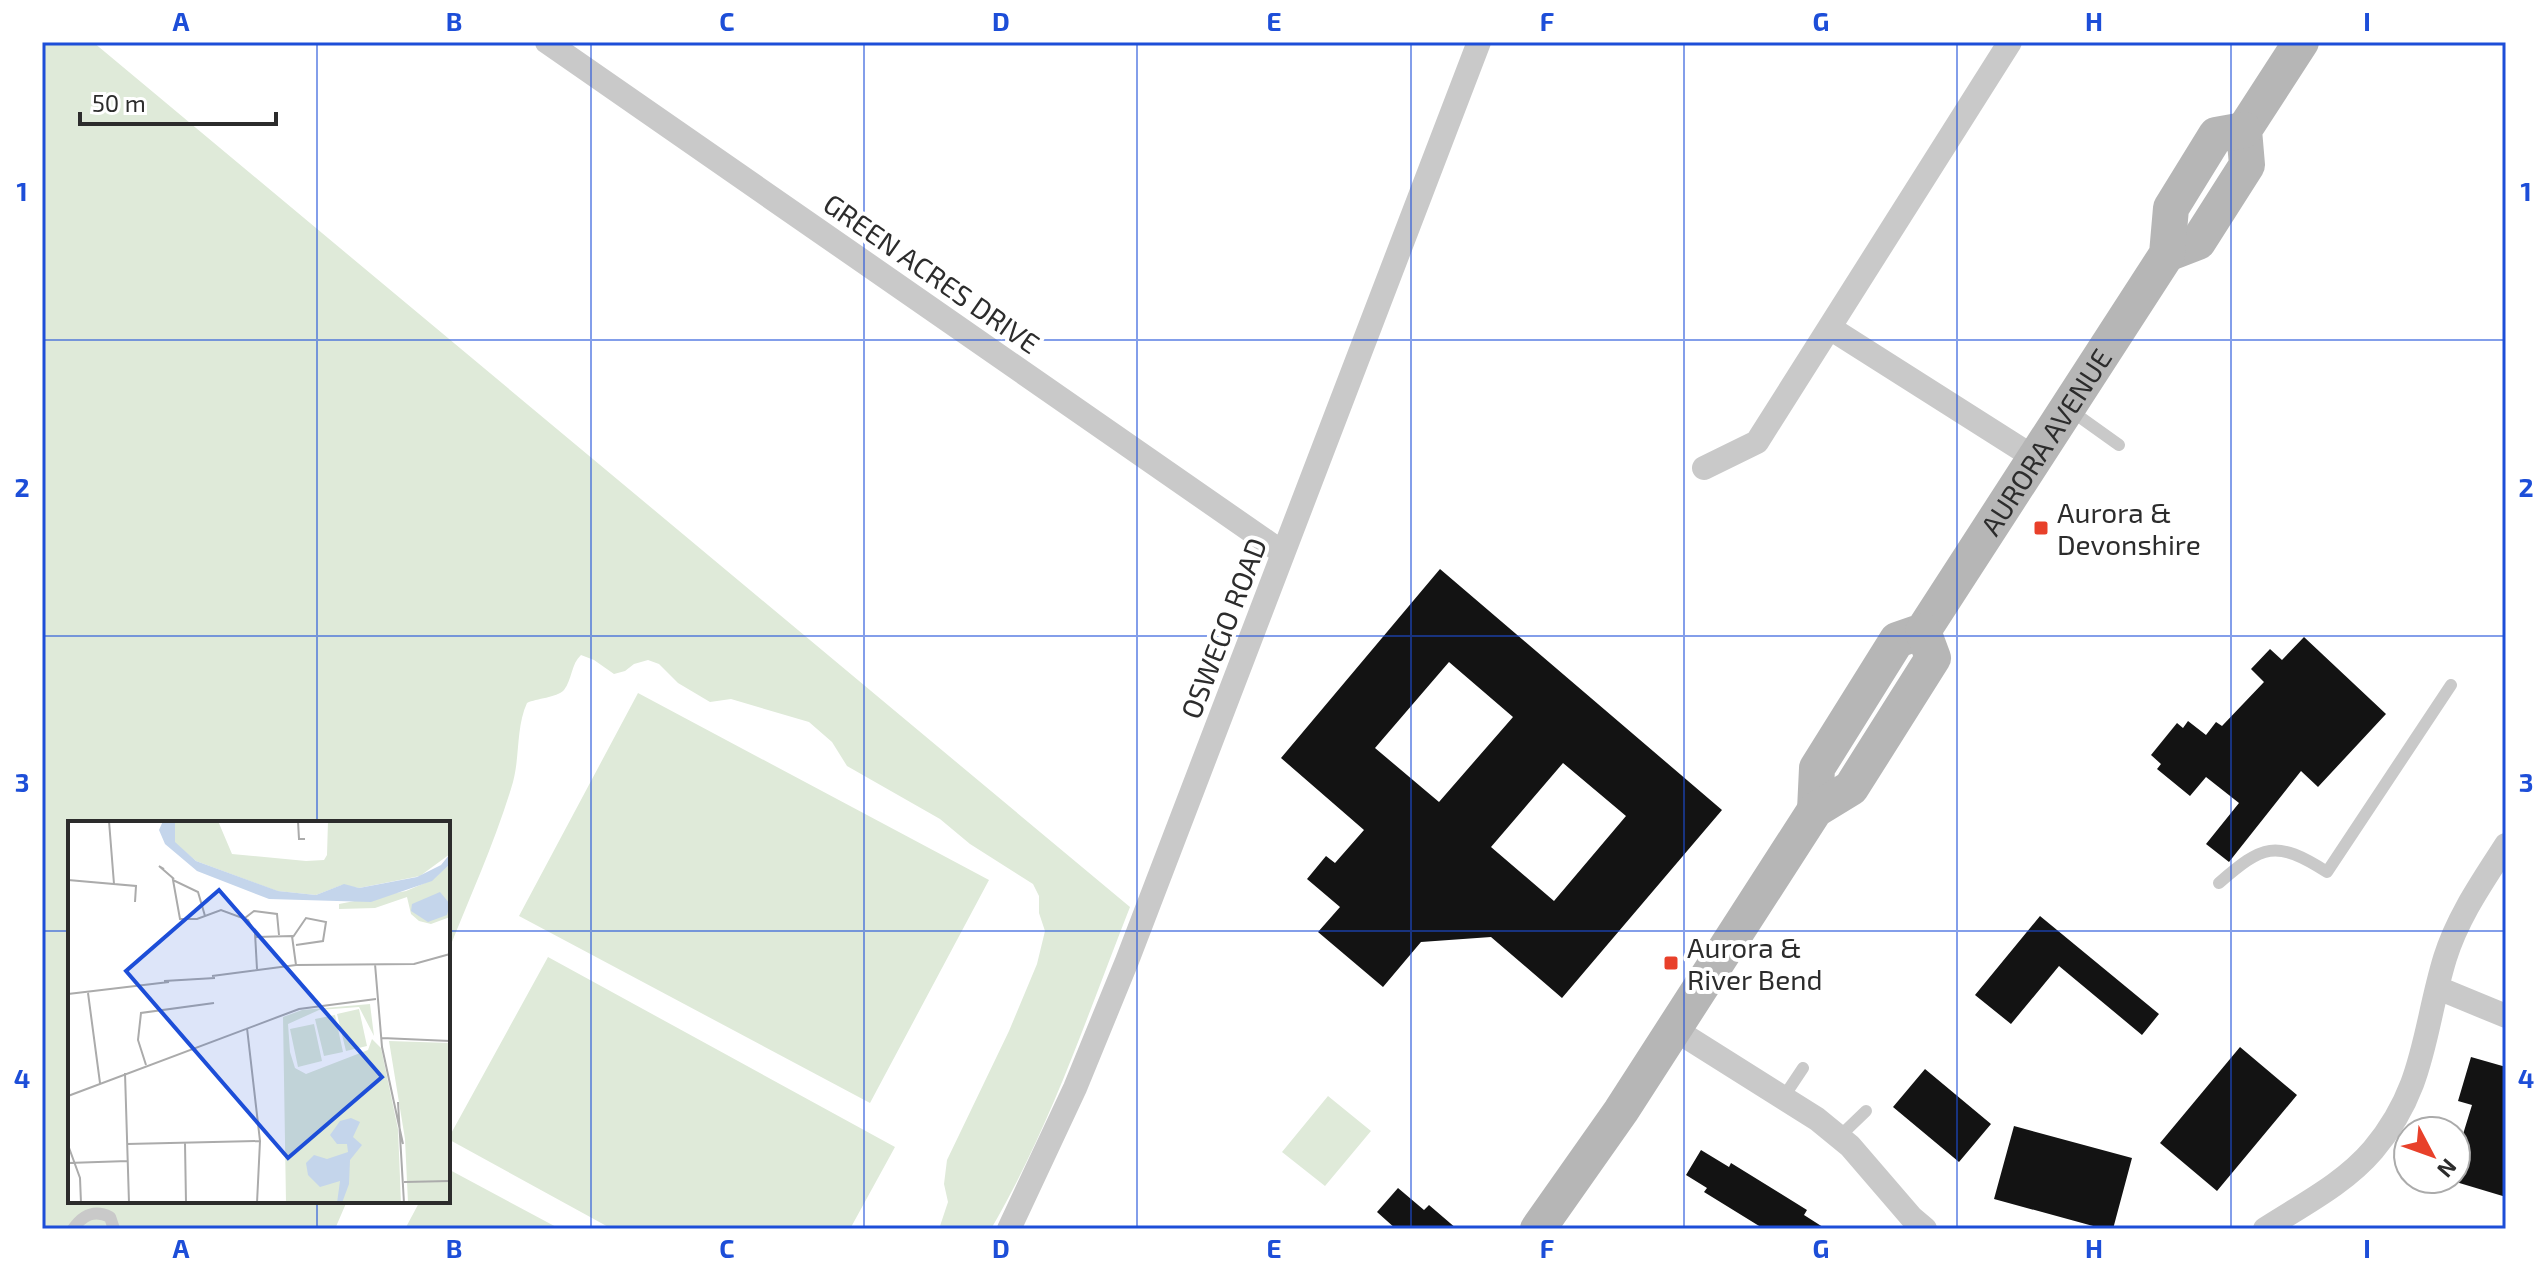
<svg xmlns="http://www.w3.org/2000/svg" width="2548" height="1271" font-family="'Exo 2',sans-serif">
  <rect width="100%" height="100%" fill="#fff"/>
  <path fill="#dfead9" d="M 42,42 L 93,42 L 1130,907 C 1087,1016 1050,1128 991,1229 L 939,1229 L 948,1202 L 944,1184 L 947,1160 L 1009,1031 L 1037,964 L 1045,931 L 1039,913 L 1039,896 L 1033,884 L 970,844 L 940,819 L 847,766 L 832,742 L 809,722 L 731,699 L 710,702 L 678,683 L 659,664 L 648,660 L 634,664 L 625,671 L 614,674 L 594,660 L 581,655 C 571,664 572,680 564,690 C 556,698 537,698 527,703 C 516,727 520,756 513,782 C 496,840 470,896 448,952 L 448,823 L 70,823 L 70,1201 L 347,1201 L 335,1229 L 42,1229 Z
    M 638,693 L 989,880 L 870,1103 L 519,916 Z
    M 548,957 L 895,1147 L 850,1229 L 612,1229 L 448,1139 Z
    M 1328,1096 L 1371,1131 L 1325,1186 L 1282,1152 Z
    M 448,1169 L 560,1229 L 405,1229 L 420,1201 L 448,1201 Z"/>
  <path fill="#131313" fill-rule="evenodd" d="M 1440,569 L 1722,810 L 1562,998 L 1491,937 L 1421,942 L 1383,987 L 1318,932 L 1340,907 L 1307,879 L 1326,856 L 1335,863 L 1364,830 L 1281,758 ZM 1449,662 L 1513,717 L 1439,802 L 1375,748 ZM 1563,763 L 1626,816 L 1554,901 L 1491,847 Z
    M 2304,637 L 2386,714 L 2318,787 L 2301,771 L 2229,862 L 2206,844 L 2239,803 L 2206,777 L 2190,796 L 2157,769 L 2161,764 L 2151,755 L 2177,723 L 2183,728 L 2188,721 L 2206,735 L 2216,722 L 2222,726 L 2264,682 L 2251,669 L 2270,649 L 2282,660 Z
    M 2040,916 L 2159,1014 L 2142,1035 L 2059,966 L 2011,1024 L 1975,995 Z
    M 2240,1047 L 2297,1095 L 2217,1191 L 2160,1143 Z
    M 2471,1057 L 2506,1067 L 2506,1197 L 2456,1182 L 2456,1157 L 2472,1105 L 2458,1101 Z
    M 1925,1069 L 1991,1124 L 1959,1162 L 1893,1107 Z
    M 2014,1126 L 2132,1158 L 2113,1229 L 2104,1229 L 1994,1199 Z
    M 1701,1150 L 1729,1167 L 1731,1163 L 1807,1210 L 1804,1215 L 1826,1229 L 1764,1229 L 1704,1192 L 1707,1188 L 1686,1175 Z
    M 1398,1188 L 1424,1210 L 1429,1205 L 1457,1229 L 1396,1229 L 1377,1212 Z"/>
  <g fill="none" stroke-linecap="round" stroke-linejoin="round">
    <path stroke="#c9c9c9" stroke-width="12" d="M 2070,410 L 2119,445
      M 2219,883 C 2263,845 2275,839 2327,872 L 2451,685
      M 1783,1098 L 1803,1068
      M 1840,1136 L 1866,1111
      M 73,1229 C 83,1215 94,1209 110,1217 L 114,1229"/>
    <path stroke="#c9c9c9" stroke-width="24" d="M 547,42 L 1283,553
      M 1830,328 L 2035,458
      M 1704,468 L 1757,442 L 2010,42
      M 2438,988 L 2506,1016
      M 1674,1029 L 1817,1119 L 1850,1146 L 1912,1218 L 1925,1229
      M 1009,1229 L 1075,1088 L 1127,961 L 1479,42
      M 2265,1229 C 2302,1205 2344,1184 2373,1150 C 2426,1087 2423,1030 2445,958 C 2458,916 2483,881 2506,845"/>
    <g stroke="#b6b6b6" stroke-width="36">
      <path d="M 2167,254 L 2198,242 L 2247,165 L 2244,130 L 2301,42"/>
      <path id="s1" d="M 1815,810 L 1817,768 L 1897,640 L 1923,631 L 2167,254 L 2171,208 L 2216,135 L 2244,130"/>
      <path d="M 1538,1229 L 1621,1111 L 1815,810 L 1851,788 L 1933,658 L 1923,631"/>
    </g>
  </g>
  <path fill="none" stroke="#1d4ed8" stroke-width="2" stroke-opacity="0.55" d="M 317,42 L 317,823M 591,42 L 591,1229M 864,42 L 864,1229M 1137,42 L 1137,1229M 1411,42 L 1411,1229M 1684,42 L 1684,1229M 1957,42 L 1957,1229M 2231,42 L 2231,1229M 42,340 L 2506,340M 42,636 L 2506,636M 42,931 L 70,931M 448,931 L 2506,931M 317,1201 L 317,1229"/>
  <g fill="#e8402a" stroke="#fff" stroke-width="3">
    <rect x="2033" y="520" width="16" height="16" rx="4"/>
    <rect x="1663" y="955" width="16" height="16" rx="4"/>
  </g>
  <g text-anchor="middle" dominant-baseline="central" stroke-width="8" stroke-linejoin="round" paint-order="stroke">
    <g font-size="28" fill="#2c2c2c" stroke="#fff">
      <text transform="translate(932 273) rotate(35)">GREEN ACRES DRIVE</text>
      <text stroke="none"><textPath href="#s1" startOffset="446">AURORA AVENUE</textPath></text>
      <text transform="translate(1223 628) rotate(-69)">OSWEGO ROAD</text>
    </g>
    <g font-size="28" fill="#2c2c2c" stroke="#fff" text-anchor="start">
      <text x="2057" y="512">Aurora &amp;<tspan x="2057" dy="32">Devonshire</tspan></text>
      <text x="1687" y="947">Aurora &amp;<tspan x="1687" dy="32">River Bend</tspan></text>
    </g>
  </g>
  <g transform="translate(68 821)">
    <rect width="382" height="382" fill="#fff"/>
    <path d="M 107,0 L 150,0 L 164,33 L 238,40 L 256,39 L 259,34 L 260,0 L 382,0 L 382,33 L 352,55 L 291,67 L 274,64 L 248,74 L 209,70 L 128,40 L 107,22 ZM 382,43 L 382,96 L 363,103 L 351,100 L 343,93 L 339,76 L 307,87 L 271,88 L 271,83 L 338,70 L 364,59 ZM 302,183 L 306,215 L 291,186 L 251,189 L 220,203 L 222,231 L 227,247 L 238,253 L 300,229 L 304,218 L 313,227 L 330,308 L 333,382 L 218,382 L 215,196 L 234,189 ZM 291,188 L 299,225 L 278,230 L 269,193 ZM 267,194 L 275,231 L 256,235 L 247,198 ZM 246,203 L 254,240 L 230,246 L 222,208 ZM 321,220 L 382,222 L 382,382 L 340,382 L 337,318 Z" fill="#dfead9"/>
    <path d="M 95,0 L 107,0 L 107,21 L 128,40 L 210,70 L 248,74 L 276,63 L 291,67 L 349,56 L 373,44 L 382,33 L 382,43 L 364,60 L 303,81 L 201,78 L 129,50 L 97,23 L 91,9 ZM 372,71 L 382,83 L 379,94 L 360,101 L 343,90 L 344,83 ZM 283,297 L 292,301 L 285,316 L 294,324 L 282,339 L 281,363 L 274,382 L 269,382 L 272,360 L 252,366 L 240,354 L 238,342 L 246,334 L 259,338 L 280,331 L 279,323 L 269,323 L 262,314 L 272,300 Z" fill="#c4d5eb"/>
    <path fill="none" stroke="#ababab" stroke-width="2" d="M 41,0 L 46,63M 230,0 L 231,18 L 237,18M 96,48 L 91,45 L 106,58M 0,59 L 68,65 L 67,81M 137,95 L 130,71 L 105,59 L 112,98 L 129,98 L 153,89 L 180,99 L 187,112 L 189,148M 177,97 L 186,90 L 209,93 L 211,114M 188,116 L 224,115 L 228,144M 225,116 L 238,97 L 258,101 L 255,120 L 228,124M 307,143 L 314,226 L 335,323M 144,155 L 228,144 L 346,143 L 382,133M 96,160 L 147,157M 20,172 L 32,262M 0,173 L 101,161M 179,207 L 192,320 L 189,382M 314,217 L 382,220M 78,244 L 70,219 L 73,192 L 146,182M 57,252 L 61,382M 0,275 L 231,188 L 308,178M 330,281 L 336,382M 117,322 L 118,382M 59,323 L 192,320M 0,324 L 12,357 L 13,382M 0,342 L 60,340M 336,361 L 382,360"/>
    <path fill="#1d4ed8" fill-opacity="0.15" stroke="#1d4ed8" stroke-width="4" d="M 151,69 L 314,256 L 220,337 L 58,150 Z"/>
    <rect width="382" height="382" fill="none" stroke="#2c2c2c" stroke-width="4"/>
  </g>
  <rect width="2548" height="1271" fill="none" stroke="#ffffff" stroke-width="88"/>
  <g transform="translate(2432 1155) rotate(131)"><circle r="38" fill="#ffffff" stroke="#ababab" stroke-width="2"/>
  <path d="M0-6L14 30L0 20L-14 30Z" fill="#e8402a"/>
  <text y="-12" font-size="22" font-weight="bold" text-anchor="middle" fill="#2c2c2c">N</text>
  </g>
  <path d="M80 112v12h196v-12" fill="none" stroke="#2c2c2c" stroke-width="4"/>
  <text x="92" y="112" font-size="24" fill="#2c2c2c" stroke="#ffffff" stroke-width="6" paint-order="stroke">50 m</text>
  <rect x="44" y="44" width="2460" height="1183" fill="none" stroke="#1d4ed8" stroke-width="3"/>
  <g font-size="26" text-anchor="middle" font-weight="bold" fill="#1d4ed8">
    <text x="181" y="31">A</text>
    <text x="454" y="31">B</text>
    <text x="727" y="31">C</text>
    <text x="1001" y="31">D</text>
    <text x="1274" y="31">E</text>
    <text x="1547" y="31">F</text>
    <text x="1821" y="31">G</text>
    <text x="2094" y="31">H</text>
    <text x="2367" y="31">I</text>
    <text x="22" y="201">1</text>
    <text x="2526" y="201">1</text>
    <text x="22" y="497">2</text>
    <text x="2526" y="497">2</text>
    <text x="22" y="792">3</text>
    <text x="2526" y="792">3</text>
    <text x="22" y="1088">4</text>
    <text x="2526" y="1088">4</text>
    <text x="181" y="1258">A</text>
    <text x="454" y="1258">B</text>
    <text x="727" y="1258">C</text>
    <text x="1001" y="1258">D</text>
    <text x="1274" y="1258">E</text>
    <text x="1547" y="1258">F</text>
    <text x="1821" y="1258">G</text>
    <text x="2094" y="1258">H</text>
    <text x="2367" y="1258">I</text>
  </g>
</svg>
